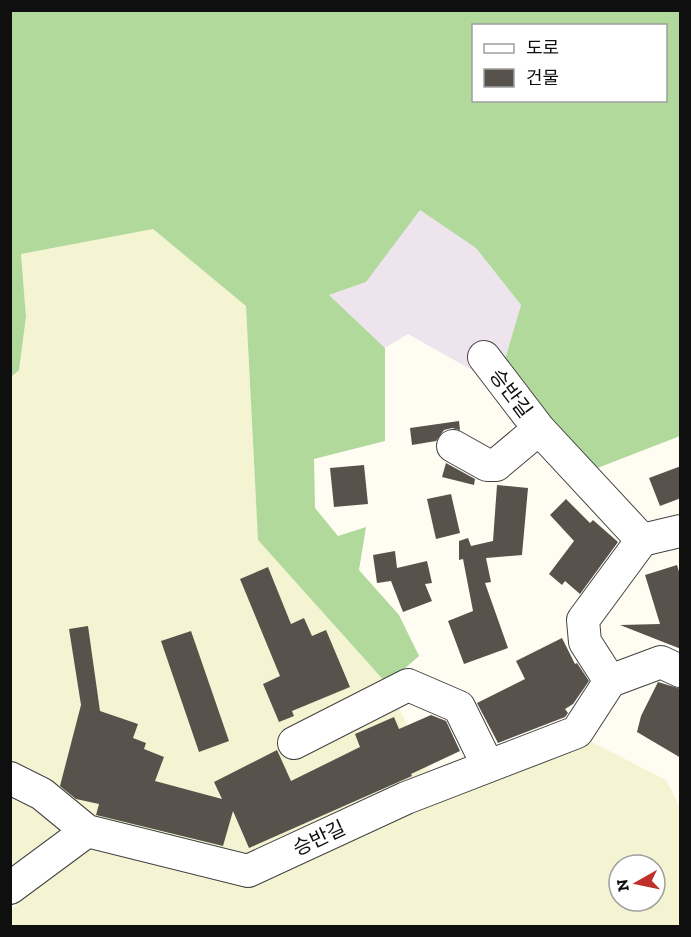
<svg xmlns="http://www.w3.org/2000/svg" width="691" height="937" font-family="'Zilla Slab','Noto Sans KR',serif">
  <rect width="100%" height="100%" fill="#fffdf2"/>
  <path fill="#ede4ed" d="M 420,209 L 476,248 L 521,305 L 504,363 L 486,378 L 408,334 L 385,348 L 329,295 L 366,282 Z"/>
  <path fill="#f4f4d2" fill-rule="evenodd" d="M 153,229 L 246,306 L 258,540 L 387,684 L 433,776 L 244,864 L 81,816 L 11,770 L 10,377 L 19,370 L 26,317 L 21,254 Z
    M 584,738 L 666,780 L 680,807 L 680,926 L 11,926 L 11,910 L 87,845 L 233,884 L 483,785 ZM 619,865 L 655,865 L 655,901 L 619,901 Z
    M 11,796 L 31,804 L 64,833 L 11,875 Z"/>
  <path fill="#b1d99c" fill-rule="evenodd" d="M 11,11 L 680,11 L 680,436 L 595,469 L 504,363 L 521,305 L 476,248 L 420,210 L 366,282 L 329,295 L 385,348 L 385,441 L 314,459 L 315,508 L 338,536 L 366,527 L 359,570 L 399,615 L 419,656 L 387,684 L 258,540 L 246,306 L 153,229 L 21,254 L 26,317 L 19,370 L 11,377 ZM 474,26 L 666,26 L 666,100 L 474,100 Z"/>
  <path fill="#58524c" d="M 459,421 L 460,430 L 452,428 L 444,430 L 436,441 L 412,445 L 410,428 Z
    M 446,463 L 475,479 L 474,485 L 442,477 Z
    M 364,465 L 368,504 L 334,507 L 330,468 Z
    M 681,466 L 681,498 L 660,506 L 649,478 Z
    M 497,485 L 528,488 L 522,555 L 486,558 L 491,582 L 485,583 L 508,648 L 464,664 L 448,621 L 473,611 L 463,559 L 459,560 L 459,541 L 468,538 L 471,546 L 493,541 Z
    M 451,494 L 460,533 L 436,539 L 427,499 Z
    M 566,499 L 590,523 L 593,520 L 618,542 L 580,594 L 565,581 L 562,585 L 549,574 L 574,541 L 550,515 Z
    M 395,551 L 397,568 L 427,561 L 432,583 L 425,584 L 432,601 L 403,612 L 391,581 L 377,583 L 373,555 Z
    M 677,565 L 681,578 L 681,649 L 620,625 L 660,624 L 645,575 Z
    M 268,567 L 291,624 L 304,618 L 312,636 L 326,630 L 350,687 L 292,711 L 294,716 L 279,722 L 263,684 L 280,676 L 240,579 Z
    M 88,626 L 100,711 L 138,724 L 133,738 L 146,743 L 144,749 L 164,757 L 155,781 L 222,799 L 214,782 L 277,750 L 291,781 L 360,747 L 355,734 L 394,717 L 399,729 L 431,715 L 446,721 L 460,751 L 411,774 L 412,776 L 249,848 L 233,811 L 223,846 L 96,815 L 99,804 L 76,799 L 60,786 L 81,705 L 69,629 Z
    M 191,631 L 229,741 L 199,752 L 161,641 Z
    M 562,638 L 575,664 L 577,663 L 589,681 L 573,704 L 565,709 L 568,713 L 565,717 L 498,743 L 477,703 L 525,679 L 516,661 Z
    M 658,682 L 681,689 L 681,758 L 637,732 L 641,716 Z"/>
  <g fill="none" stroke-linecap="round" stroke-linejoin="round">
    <defs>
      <path id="minor" d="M 484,357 L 539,429 L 642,540
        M 453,446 L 487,465 L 496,465 L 539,429
        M 610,681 L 661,662 L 680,671
        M 294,743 L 408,685 L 459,707 L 488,766
        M 10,778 L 42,794 L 87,831
        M 10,888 L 87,831 L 248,871 L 406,798 L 577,732 L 610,681 L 585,642 L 583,620 L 642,540 L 680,531"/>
    </defs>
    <use href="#minor" stroke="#424242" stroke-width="34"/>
    <use href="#minor" stroke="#fff" stroke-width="32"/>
  </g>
  <g text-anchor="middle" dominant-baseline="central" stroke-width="6" stroke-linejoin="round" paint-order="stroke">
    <g font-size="20" fill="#0f0f0f" stroke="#fff">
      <text transform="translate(511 393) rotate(53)">승반길</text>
      <text transform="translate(319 838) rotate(-25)">승반길</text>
    </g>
  </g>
  <rect width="691" height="937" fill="none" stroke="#0f0f0f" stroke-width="24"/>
  <rect x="472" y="24" width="195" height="78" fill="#ffffff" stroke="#9f9f9f" stroke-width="1.5"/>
  <rect x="484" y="44" width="30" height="9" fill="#ffffff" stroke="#9f9f9f" stroke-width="1.5"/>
  <text x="526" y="54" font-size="18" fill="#0f0f0f">도로</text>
  <rect x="484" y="69" width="30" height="18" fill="#58524c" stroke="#9f9f9f" stroke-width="1.5"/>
  <text x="526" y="84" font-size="18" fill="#0f0f0f">건물</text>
  <g transform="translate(637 883) rotate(261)"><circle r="28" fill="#ffffff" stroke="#9f9f9f" stroke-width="1.5"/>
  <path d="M0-4.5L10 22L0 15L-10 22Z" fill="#bd312a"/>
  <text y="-9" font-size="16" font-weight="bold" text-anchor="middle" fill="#0f0f0f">N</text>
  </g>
</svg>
